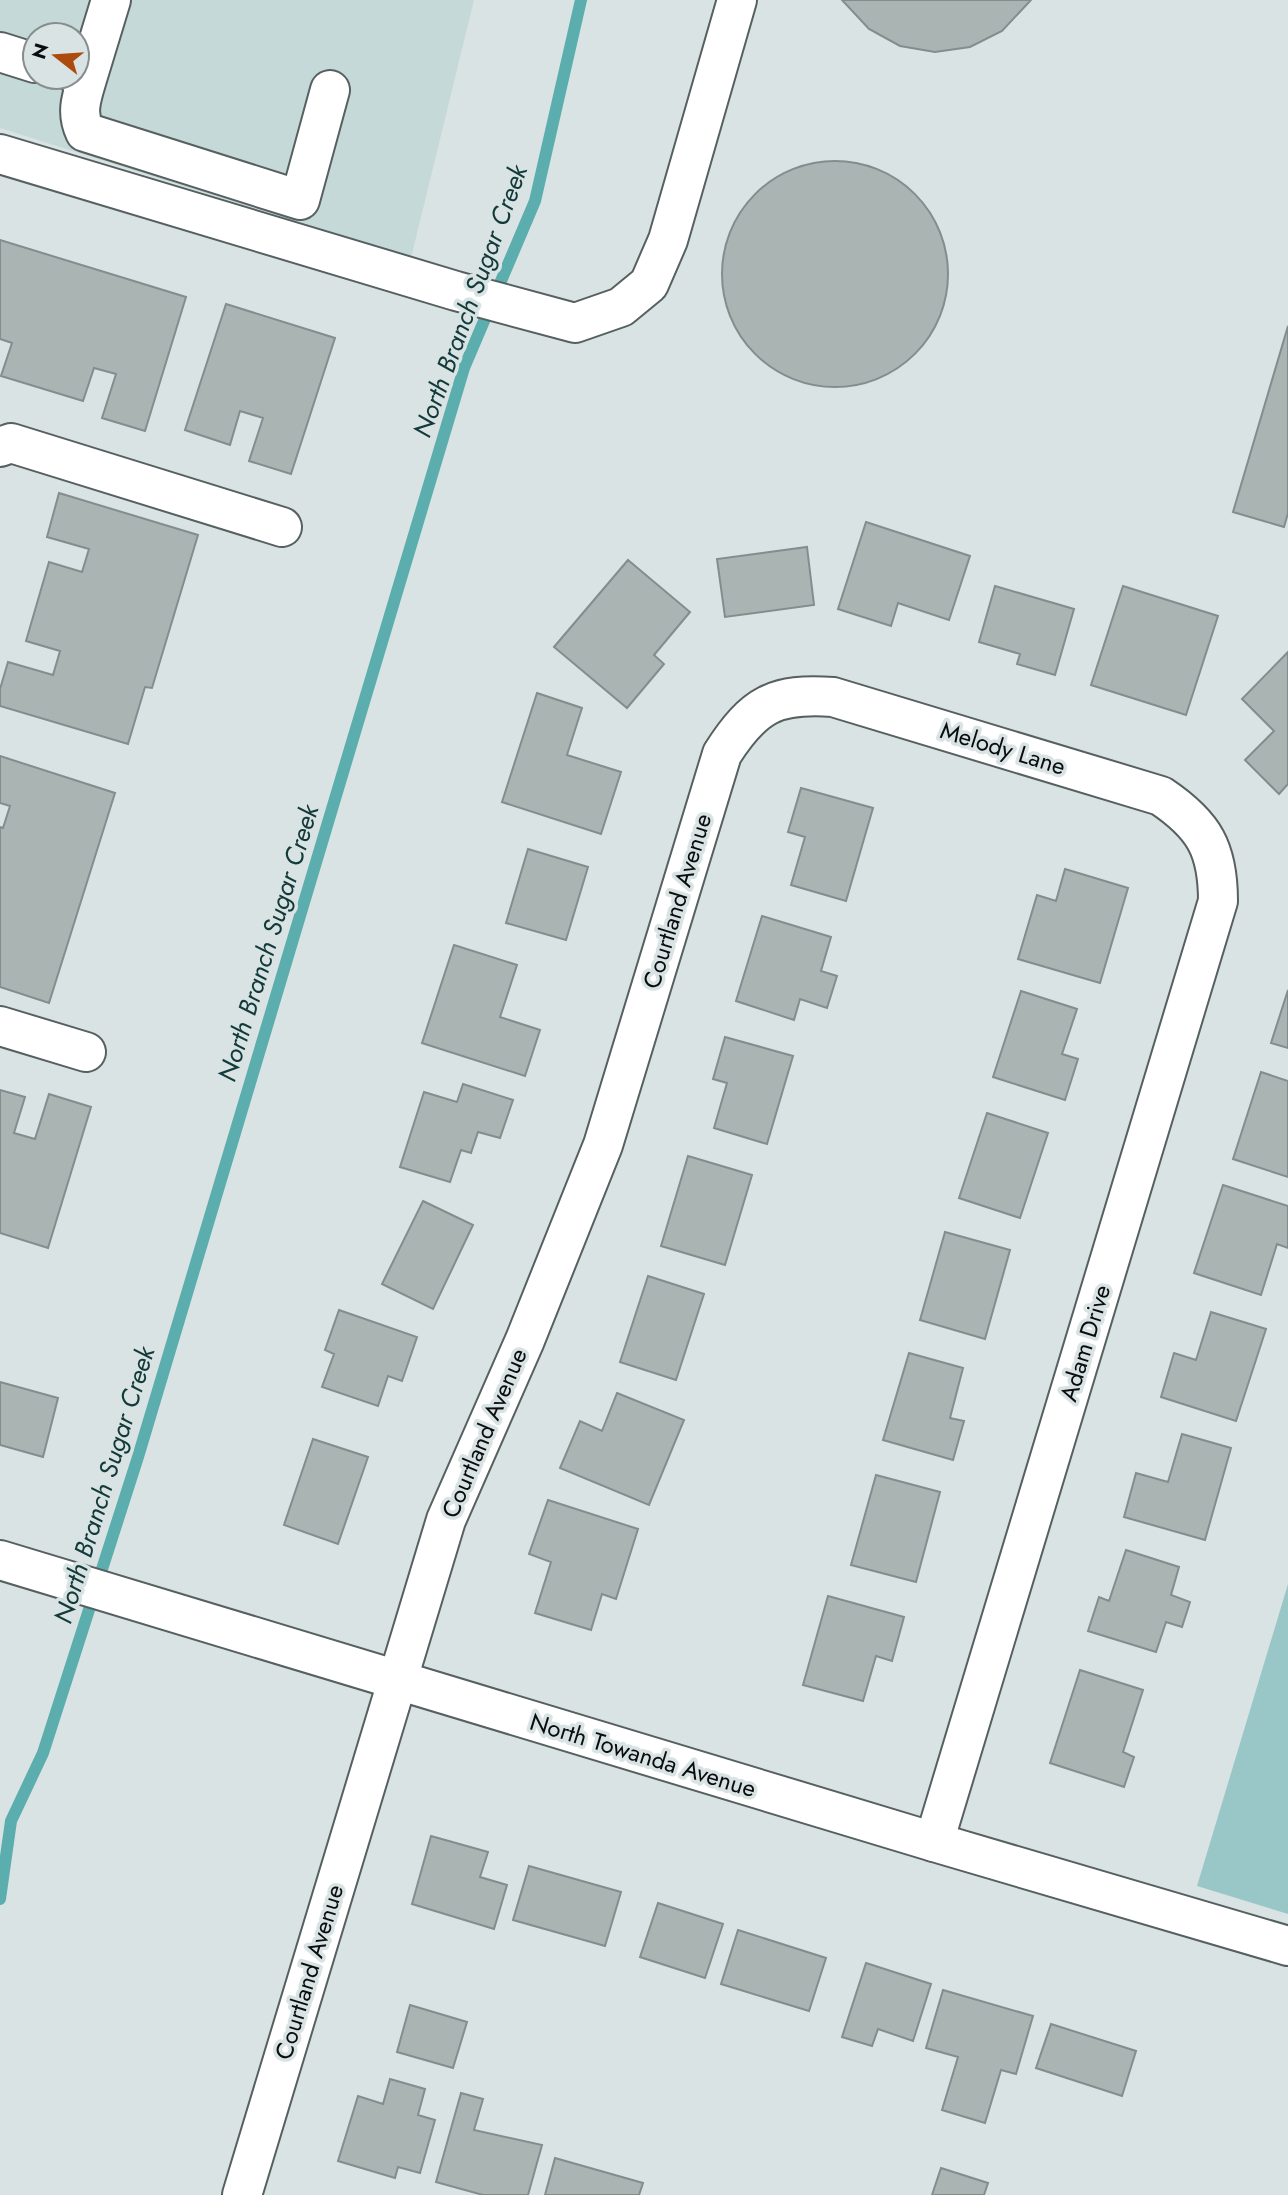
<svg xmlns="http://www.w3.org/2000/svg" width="1288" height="2195" font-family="Jost,sans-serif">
  <rect width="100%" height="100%" fill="#d9e3e3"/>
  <path fill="#c5d9d9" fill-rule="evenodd" d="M 0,0 L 474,0 L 411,258 L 0,128 ZM 35,35 L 77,35 L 77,77 L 35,77 Z"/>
  <path fill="#99c7c7" d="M 1288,1584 L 1288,1914 L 1197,1886 Z"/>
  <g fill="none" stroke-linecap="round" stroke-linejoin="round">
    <path stroke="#5badae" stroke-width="12" d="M 0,1899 L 11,1821 L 43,1753 L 138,1457 L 464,368 L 535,201 L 581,0"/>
  </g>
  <path fill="#a9b4b3" stroke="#848d8d" stroke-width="2" d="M 842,0 L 1031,0 L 1002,31 L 970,47 L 935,52 L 900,46 L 869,29 Z
    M722 274a113 113 0 1 1 226 0a113 113 0 1 1-226 0Z
    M 0,240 L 186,297 L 145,431 L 102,418 L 116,374 L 94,368 L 83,401 L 1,376 L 12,343 L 0,339 Z
    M 226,304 L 335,338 L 291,474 L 249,461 L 263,418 L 240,411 L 230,445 L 185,430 Z
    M 1288,326 L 1288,513 L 1284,527 L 1233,512 Z
    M 59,493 L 198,535 L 152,688 L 145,687 L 128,744 L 0,706 L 0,689 L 8,662 L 53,675 L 60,651 L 26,641 L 49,562 L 82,572 L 89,549 L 47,537 Z
    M 866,522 L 970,556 L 949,620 L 898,603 L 891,626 L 838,609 Z
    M 807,547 L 814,605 L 725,617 L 717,559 Z
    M 628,560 L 690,612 L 654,655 L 664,664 L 627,708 L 554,647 Z
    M 995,586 L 1074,609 L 1055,675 L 1017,664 L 1020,654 L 979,642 Z
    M 1123,586 L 1218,616 L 1186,715 L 1091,685 Z
    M 1288,652 L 1288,784 L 1279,794 L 1245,760 L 1274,731 L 1242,699 Z
    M 537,693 L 582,708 L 567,755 L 621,772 L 601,834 L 502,802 Z
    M 0,756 L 115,793 L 49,1003 L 0,987 L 0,827 L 3,828 L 10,806 L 0,803 Z
    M 801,788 L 873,808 L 846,901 L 791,885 L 805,837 L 788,832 Z
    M 528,849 L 588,867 L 566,940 L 506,923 Z
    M 1065,869 L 1128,888 L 1100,983 L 1018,959 L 1037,895 L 1056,901 Z
    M 762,916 L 831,937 L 821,971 L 837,976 L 827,1008 L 800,999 L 794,1020 L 736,1001 Z
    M 454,945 L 517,965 L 500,1017 L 540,1030 L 525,1076 L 422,1043 Z
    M 1288,990 L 1288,1048 L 1271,1043 Z
    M 1021,991 L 1077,1009 L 1062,1054 L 1078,1059 L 1065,1100 L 993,1077 Z
    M 725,1037 L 793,1056 L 767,1144 L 714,1128 L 727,1083 L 713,1079 Z
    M 1261,1072 L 1288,1081 L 1288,1177 L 1233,1159 Z
    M 463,1084 L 513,1100 L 500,1138 L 478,1132 L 471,1153 L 461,1150 L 450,1182 L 400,1167 L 424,1092 L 457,1102 Z
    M 0,1090 L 25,1097 L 14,1133 L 35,1139 L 49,1094 L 91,1107 L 48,1248 L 0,1233 Z
    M 987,1113 L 1048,1133 L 1020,1218 L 959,1198 Z
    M 688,1156 L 752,1175 L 725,1265 L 661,1246 Z
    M 1223,1185 L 1288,1206 L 1288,1248 L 1277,1244 L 1261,1295 L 1194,1273 Z
    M 423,1201 L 473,1225 L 433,1309 L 382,1284 Z
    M 945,1232 L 1010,1250 L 985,1339 L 920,1320 Z
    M 648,1276 L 704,1294 L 676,1380 L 620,1362 Z
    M 339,1310 L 417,1337 L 402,1381 L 388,1376 L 378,1406 L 322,1387 L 334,1354 L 325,1350 Z
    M 1211,1312 L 1266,1329 L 1236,1421 L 1161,1397 L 1174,1353 L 1196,1360 Z
    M 909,1353 L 963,1368 L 950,1418 L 964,1421 L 953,1460 L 883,1440 Z
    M 0,1382 L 58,1398 L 43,1457 L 0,1445 Z
    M 617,1393 L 684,1420 L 649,1505 L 560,1468 L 580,1421 L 602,1431 Z
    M 1182,1434 L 1231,1448 L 1205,1540 L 1124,1517 L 1136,1473 L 1168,1482 Z
    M 313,1439 L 368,1457 L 338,1544 L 284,1525 Z
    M 876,1475 L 940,1492 L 916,1582 L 851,1565 Z
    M 548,1500 L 638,1529 L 616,1599 L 602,1594 L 591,1630 L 535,1613 L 551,1562 L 529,1554 Z
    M 1126,1550 L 1179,1567 L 1171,1595 L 1190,1602 L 1182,1627 L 1166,1622 L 1156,1652 L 1088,1631 L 1099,1597 L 1109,1601 Z
    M 828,1596 L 904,1617 L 892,1661 L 876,1656 L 863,1701 L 803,1685 Z
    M 1080,1670 L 1143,1690 L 1123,1752 L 1134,1757 L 1124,1787 L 1050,1763 Z
    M 431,1836 L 488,1852 L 480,1877 L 507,1885 L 494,1929 L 412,1904 Z
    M 529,1866 L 621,1892 L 605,1946 L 513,1920 Z
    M 658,1903 L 723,1924 L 705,1978 L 640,1957 Z
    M 738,1930 L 826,1958 L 809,2011 L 721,1984 Z
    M 866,1963 L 931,1984 L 913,2041 L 878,2029 L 872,2046 L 842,2037 Z
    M 943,1990 L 1033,2016 L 1016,2074 L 1001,2070 L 985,2123 L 942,2110 L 958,2057 L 926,2048 Z
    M 410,2005 L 467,2022 L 453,2068 L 397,2052 Z
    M 1051,2024 L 1136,2051 L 1122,2096 L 1036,2068 Z
    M 390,2079 L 425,2089 L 418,2115 L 435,2120 L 420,2173 L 398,2167 L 395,2178 L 338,2161 L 358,2096 L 383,2104 Z
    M 461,2093 L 483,2099 L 474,2130 L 542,2145 L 528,2195 L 483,2195 L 436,2182 Z
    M 555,2158 L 643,2183 L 639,2195 L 545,2195 Z
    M 941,2168 L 988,2183 L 984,2195 L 932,2195 Z"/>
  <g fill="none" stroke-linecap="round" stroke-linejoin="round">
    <defs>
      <path id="minor" d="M 0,52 L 35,63
        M 77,76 L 87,79 L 111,0
        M 87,79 C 81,99 76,113 85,132 L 300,200 L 330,90
        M 0,154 L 456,291 L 575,323 L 621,307 L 649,284 L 668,240 L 737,0
        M 0,447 L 11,443 L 282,527
        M 0,1026 L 86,1052
        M 242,2195 L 446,1520 L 525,1340 L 603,1145 L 722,754 C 754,704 775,693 833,697 L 1161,796 C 1204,825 1218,849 1218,901 L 934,1842"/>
      <path id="major" d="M 0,1560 L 934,1842 L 1288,1946"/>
    </defs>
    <use href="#minor" stroke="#576060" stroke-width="42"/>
    <use href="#major" stroke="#576060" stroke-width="42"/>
    <use href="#minor" stroke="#fff" stroke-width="38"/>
    <use href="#major" stroke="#fff" stroke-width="38"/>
  </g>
  <g text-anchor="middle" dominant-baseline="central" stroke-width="7" stroke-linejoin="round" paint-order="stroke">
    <g font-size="24" fill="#090d0d" stroke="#d9e3e3">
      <text transform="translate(1003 748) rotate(17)">Melody Lane</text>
      <text transform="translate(677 901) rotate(-73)">Courtland Avenue</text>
      <text transform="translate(1085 1343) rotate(-73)">Adam Drive</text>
      <text transform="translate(484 1433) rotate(-67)">Courtland Avenue</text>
      <text transform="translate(643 1755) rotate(17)">North Towanda Avenue</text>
      <text transform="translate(309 1972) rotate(-73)">Courtland Avenue</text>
    </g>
    <g font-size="26" font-style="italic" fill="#123a3a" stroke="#d9e3e3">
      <text transform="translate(470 301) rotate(-70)">North Branch Sugar Creek</text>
      <text transform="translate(268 943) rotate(-73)">North Branch Sugar Creek</text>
      <text transform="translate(104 1485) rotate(-73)">North Branch Sugar Creek</text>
    </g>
  </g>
  <g transform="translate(56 56) rotate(287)"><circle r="33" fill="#d9e3e3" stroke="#868d8d" stroke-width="2"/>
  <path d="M0-5L12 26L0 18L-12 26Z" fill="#ad4b0f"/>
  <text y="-10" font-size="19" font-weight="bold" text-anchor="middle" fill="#090d0d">N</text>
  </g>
</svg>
